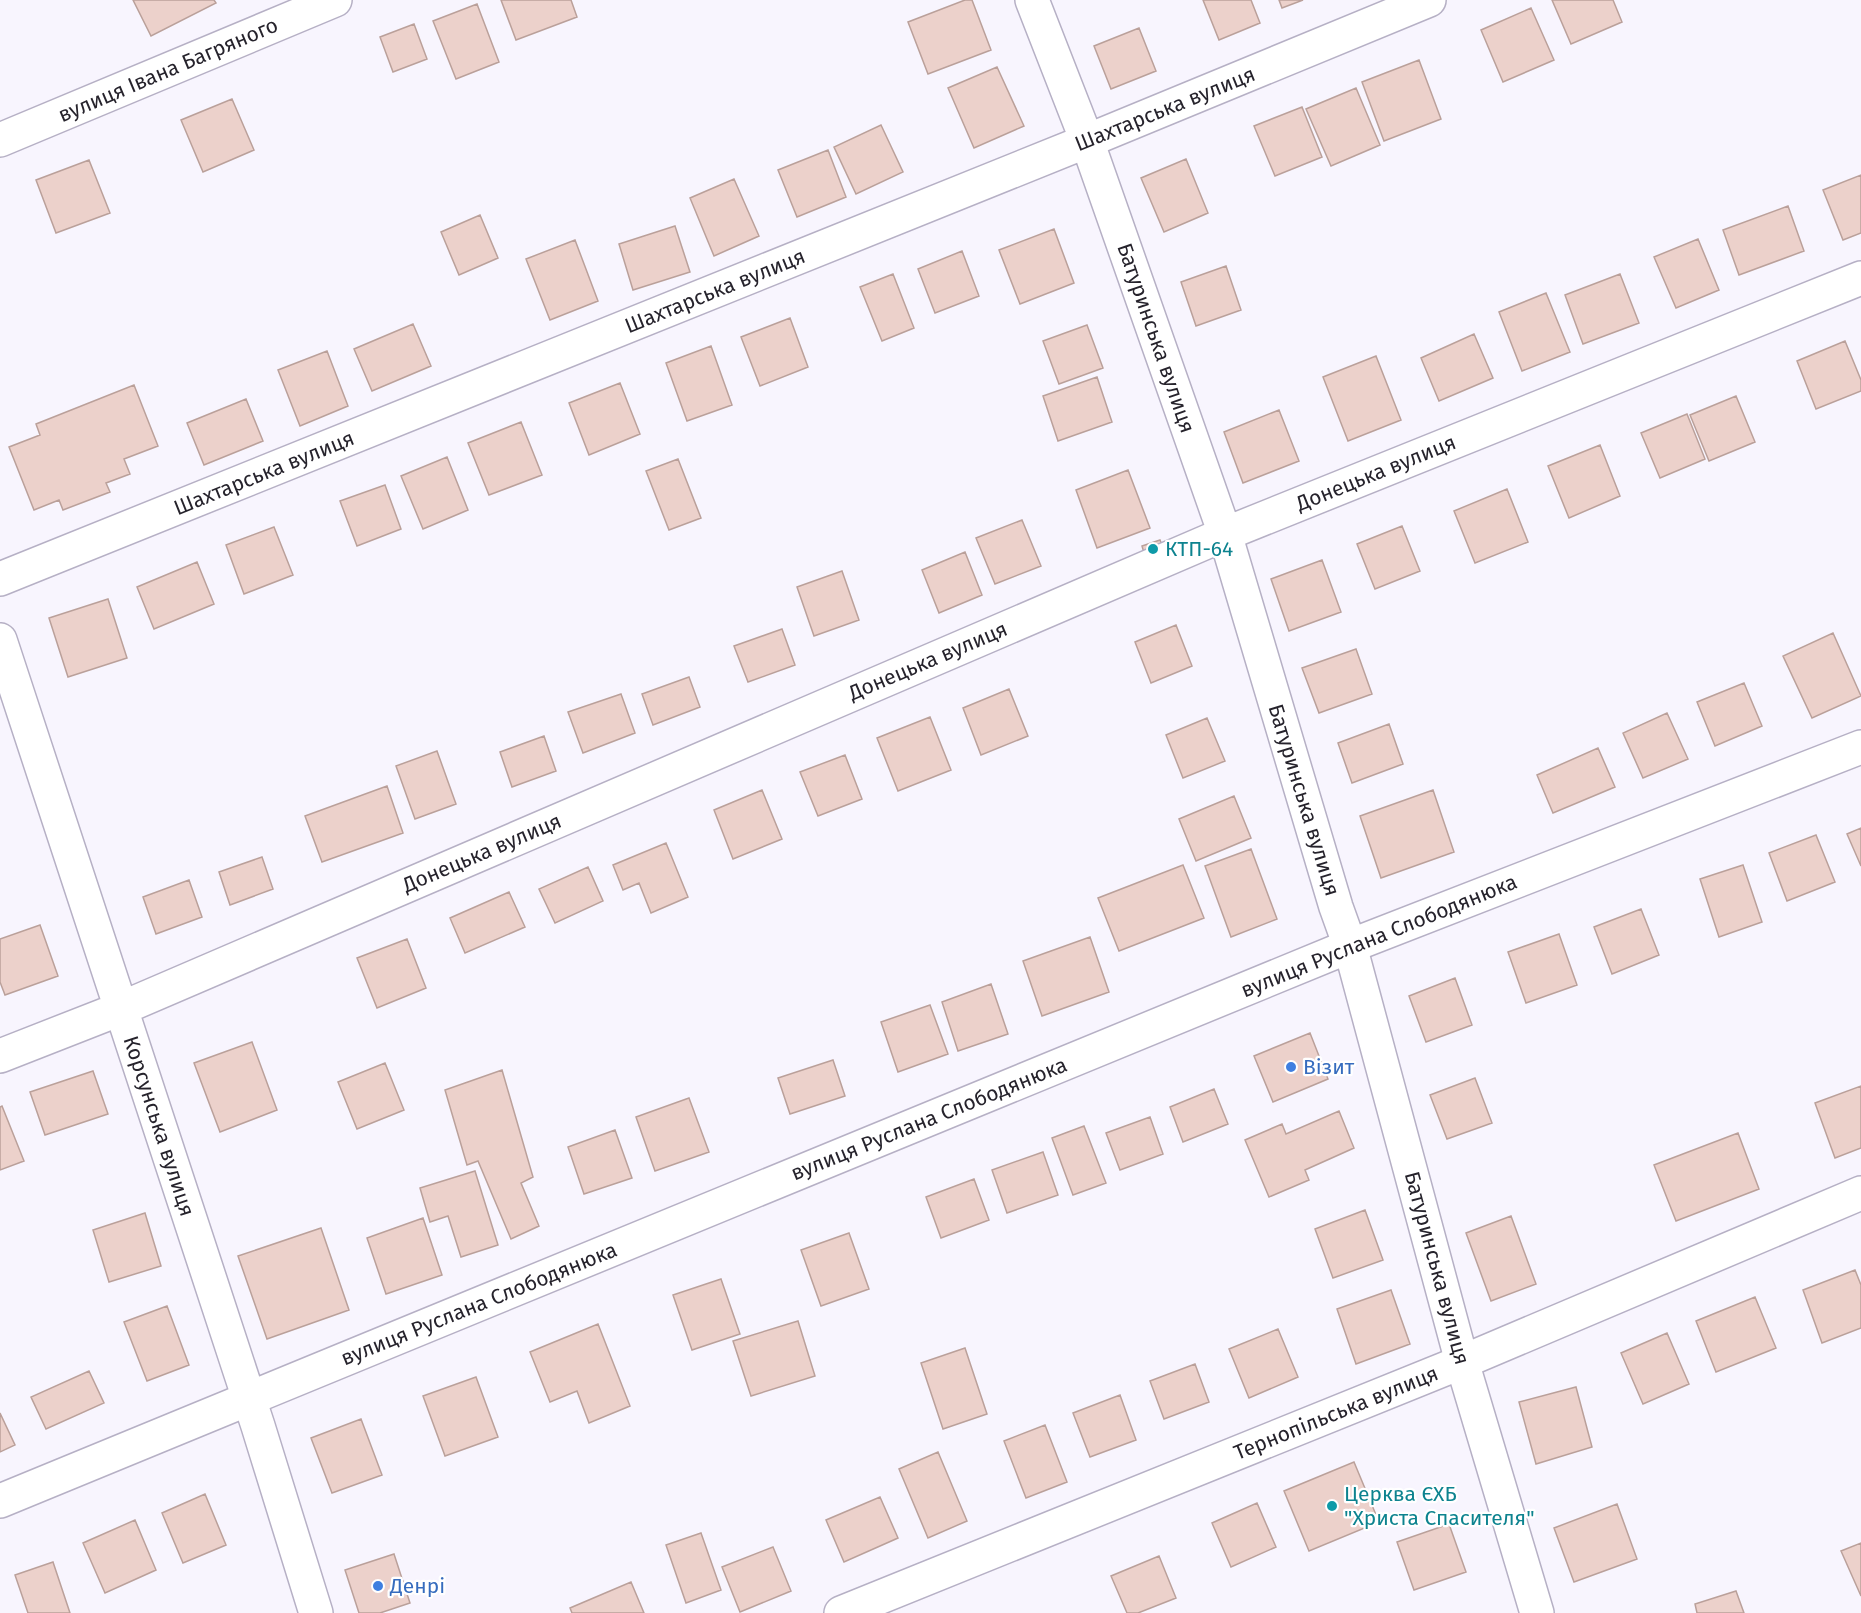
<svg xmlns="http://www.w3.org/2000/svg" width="1861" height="1613" font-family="'Fira Sans',sans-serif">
  <rect width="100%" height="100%" fill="#f8f5fe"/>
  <path fill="#ecd1cb" stroke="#baa09a" stroke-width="1.5" d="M 133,0 L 214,0 L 216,3 L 151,36 Z
    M 501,0 L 571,0 L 577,17 L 516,40 Z
    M 965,0 L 972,0 L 991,50 L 928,74 L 908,22 Z
    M 1203,0 L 1251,0 L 1260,23 L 1219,40 Z
    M 1279,0 L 1303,0 L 1282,8 Z
    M 1552,0 L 1613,0 L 1622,22 L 1571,44 Z
    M 477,4 L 499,62 L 456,79 L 433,21 Z
    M 1531,8 L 1554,60 L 1503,82 L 1481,30 Z
    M 414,24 L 427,59 L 393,72 L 380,37 Z
    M 1139,28 L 1156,71 L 1111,89 L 1094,46 Z
    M 1419,60 L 1441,119 L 1384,141 L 1362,82 Z
    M 997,67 L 1024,126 L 974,148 L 948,88 Z
    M 1356,88 L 1380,145 L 1331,166 L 1306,109 Z
    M 232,99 L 254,150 L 203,172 L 181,120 Z
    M 1302,107 L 1322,157 L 1275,176 L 1254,126 Z
    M 881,125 L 903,172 L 856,194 L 834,147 Z
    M 828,150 L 846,197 L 797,217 L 778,170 Z
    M 1186,159 L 1208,213 L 1164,232 L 1141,178 Z
    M 89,160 L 110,213 L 56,233 L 36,180 Z
    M 1861,175 L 1861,233 L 1843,240 L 1823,190 Z
    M 734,179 L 759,236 L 714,256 L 690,198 Z
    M 1788,206 L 1804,251 L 1739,275 L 1723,230 Z
    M 480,215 L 498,258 L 459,275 L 441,232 Z
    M 675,226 L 690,272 L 633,290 L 619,244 Z
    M 1054,229 L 1074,283 L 1020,304 L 999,250 Z
    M 1698,239 L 1719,290 L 1676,308 L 1654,257 Z
    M 575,240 L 598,301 L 550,320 L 526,259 Z
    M 962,251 L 979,296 L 935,313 L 918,269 Z
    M 1226,266 L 1241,310 L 1196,326 L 1181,282 Z
    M 893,274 L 914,328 L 882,341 L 860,287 Z
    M 1620,274 L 1639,323 L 1583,344 L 1565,295 Z
    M 1546,293 L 1570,352 L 1522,371 L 1499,312 Z
    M 790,318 L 808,367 L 760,386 L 741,337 Z
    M 413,324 L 431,366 L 372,391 L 354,349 Z
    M 1087,325 L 1103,368 L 1059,384 L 1043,341 Z
    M 1474,334 L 1493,378 L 1439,401 L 1421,358 Z
    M 1845,341 L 1861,380 L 1861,391 L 1816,409 L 1797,361 Z
    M 711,346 L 732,405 L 687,421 L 666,363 Z
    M 327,351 L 348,406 L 300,426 L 278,370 Z
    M 1376,356 L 1401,420 L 1348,441 L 1323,377 Z
    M 1097,377 L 1112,422 L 1058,441 L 1043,396 Z
    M 620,383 L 640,434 L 589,455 L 569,403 Z
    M 134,385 L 158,446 L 124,459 L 130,474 L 106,483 L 110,492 L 63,510 L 59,500 L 34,510 L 9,447 L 40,435 L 36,424 Z
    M 1736,396 L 1755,442 L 1709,461 L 1690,415 Z
    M 246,399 L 263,441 L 204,465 L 187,423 Z
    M 1279,410 L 1299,461 L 1243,483 L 1224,432 Z
    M 1687,414 L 1705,459 L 1660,478 L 1641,433 Z
    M 521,422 L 542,475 L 489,495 L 468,443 Z
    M 1600,445 L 1620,496 L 1569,518 L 1548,466 Z
    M 447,457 L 468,510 L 423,529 L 401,476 Z
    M 678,459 L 701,518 L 669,530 L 646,471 Z
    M 1128,470 L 1150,528 L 1097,548 L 1076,490 Z
    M 385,485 L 401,529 L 357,546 L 340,501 Z
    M 1507,489 L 1528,542 L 1475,563 L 1454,511 Z
    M 1022,520 L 1041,566 L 995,584 L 976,538 Z
    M 1402,526 L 1420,571 L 1375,589 L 1357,544 Z
    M 274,527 L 293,575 L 244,594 L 226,545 Z
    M 1160,540 L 1165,553 L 1146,560 L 1142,546 Z
    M 965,552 L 982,595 L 939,613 L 922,570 Z
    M 1322,560 L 1341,612 L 1289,631 L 1271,579 Z
    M 197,562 L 214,604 L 154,629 L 137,587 Z
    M 842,571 L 859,620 L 814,636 L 797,587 Z
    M 108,599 L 127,658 L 68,677 L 49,618 Z
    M 1176,625 L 1192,666 L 1151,683 L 1135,642 Z
    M 782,629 L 795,665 L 748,682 L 734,646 Z
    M 1833,633 L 1861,696 L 1812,718 L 1783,656 Z
    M 1356,649 L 1372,694 L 1319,713 L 1302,668 Z
    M 689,677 L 700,707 L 653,725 L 642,694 Z
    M 1744,683 L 1762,726 L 1715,746 L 1697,702 Z
    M 1009,689 L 1028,736 L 981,755 L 963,708 Z
    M 621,694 L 635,733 L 583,753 L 568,712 Z
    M 1667,713 L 1688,759 L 1643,778 L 1623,733 Z
    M 930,717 L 951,770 L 898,791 L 877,738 Z
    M 1207,718 L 1225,761 L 1183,778 L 1166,735 Z
    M 1389,724 L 1403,764 L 1352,783 L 1338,743 Z
    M 544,736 L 556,771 L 512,787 L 500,752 Z
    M 1598,748 L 1615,787 L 1553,813 L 1537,775 Z
    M 437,751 L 456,804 L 415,819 L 396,766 Z
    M 845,755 L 862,799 L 818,816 L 800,772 Z
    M 387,786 L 403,833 L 322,862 L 305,816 Z
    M 762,790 L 782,839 L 733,859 L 714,810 Z
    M 1433,790 L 1454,852 L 1381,878 L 1360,816 Z
    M 1234,796 L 1251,838 L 1196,861 L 1179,819 Z
    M 1861,828 L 1861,866 L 1847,834 Z
    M 1816,835 L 1835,882 L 1787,901 L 1769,853 Z
    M 666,843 L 688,897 L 651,913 L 639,883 L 623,890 L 613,865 Z
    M 1251,849 L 1277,919 L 1231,937 L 1205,866 Z
    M 262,857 L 273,889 L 230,905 L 219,872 Z
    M 1183,865 L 1204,918 L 1119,951 L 1098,898 Z
    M 1743,865 L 1762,922 L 1719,937 L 1700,879 Z
    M 588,867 L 603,901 L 555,923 L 539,889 Z
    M 189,880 L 202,917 L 156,934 L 143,897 Z
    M 509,892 L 525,927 L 465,953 L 450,918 Z
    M 1641,909 L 1659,955 L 1612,974 L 1594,927 Z
    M 40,925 L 58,976 L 5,995 L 0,982 L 0,939 Z
    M 1559,934 L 1577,985 L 1526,1003 L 1508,952 Z
    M 1090,937 L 1109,992 L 1042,1016 L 1023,961 Z
    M 407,939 L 426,988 L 377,1008 L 357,958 Z
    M 1455,978 L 1472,1025 L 1426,1042 L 1409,996 Z
    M 991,984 L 1008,1034 L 958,1051 L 942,1002 Z
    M 930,1005 L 948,1054 L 898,1072 L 881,1022 Z
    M 1310,1033 L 1328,1079 L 1273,1102 L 1254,1056 Z
    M 252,1042 L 277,1110 L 220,1132 L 194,1063 Z
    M 833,1060 L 845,1096 L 790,1114 L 778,1078 Z
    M 385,1063 L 404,1110 L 357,1129 L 338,1082 Z
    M 502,1070 L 533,1177 L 521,1183 L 539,1226 L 511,1239 L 478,1161 L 467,1165 L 445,1090 Z
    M 93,1071 L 108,1114 L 45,1135 L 30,1092 Z
    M 1475,1078 L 1492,1123 L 1447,1139 L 1430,1095 Z
    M 1861,1086 L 1861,1148 L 1835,1158 L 1815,1103 Z
    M 1214,1089 L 1228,1124 L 1183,1142 L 1170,1107 Z
    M 689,1098 L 709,1152 L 655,1171 L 636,1117 Z
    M 2,1106 L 24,1161 L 0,1170 L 0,1107 Z
    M 1339,1111 L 1354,1148 L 1305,1170 L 1309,1180 L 1269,1197 L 1245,1140 L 1282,1124 L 1286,1134 Z
    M 1150,1117 L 1163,1154 L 1120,1170 L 1106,1133 Z
    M 1084,1126 L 1106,1183 L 1073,1195 L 1052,1138 Z
    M 615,1130 L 632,1178 L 584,1194 L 568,1147 Z
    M 1738,1133 L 1759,1189 L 1676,1221 L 1654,1165 Z
    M 1043,1152 L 1058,1195 L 1007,1213 L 992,1170 Z
    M 475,1171 L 498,1245 L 461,1257 L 448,1216 L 430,1222 L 420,1188 Z
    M 974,1179 L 989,1220 L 941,1238 L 926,1197 Z
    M 1365,1210 L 1383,1260 L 1333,1278 L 1315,1229 Z
    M 145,1213 L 161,1266 L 109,1282 L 93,1230 Z
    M 1511,1216 L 1536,1284 L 1491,1301 L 1466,1233 Z
    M 423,1218 L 442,1275 L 386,1294 L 367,1238 Z
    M 321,1228 L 349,1310 L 267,1339 L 238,1256 Z
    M 849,1233 L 869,1289 L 821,1306 L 801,1250 Z
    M 1855,1270 L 1861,1285 L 1861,1328 L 1822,1343 L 1803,1290 Z
    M 721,1279 L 740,1334 L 692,1350 L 673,1295 Z
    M 1391,1290 L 1410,1344 L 1356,1364 L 1337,1309 Z
    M 1755,1297 L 1776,1348 L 1716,1372 L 1696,1321 Z
    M 167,1306 L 189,1365 L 147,1381 L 124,1322 Z
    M 798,1321 L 815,1376 L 751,1396 L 733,1341 Z
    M 598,1324 L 630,1406 L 589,1423 L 577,1391 L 550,1402 L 530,1352 Z
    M 1278,1329 L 1298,1377 L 1249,1398 L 1229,1349 Z
    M 1667,1333 L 1689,1384 L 1643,1404 L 1621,1353 Z
    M 965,1348 L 987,1414 L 943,1429 L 921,1363 Z
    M 1195,1364 L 1209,1402 L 1164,1419 L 1150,1381 Z
    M 89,1371 L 104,1403 L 46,1429 L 31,1397 Z
    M 476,1377 L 498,1437 L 445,1456 L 423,1396 Z
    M 1576,1387 L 1592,1447 L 1536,1464 L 1519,1402 Z
    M 1120,1395 L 1136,1440 L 1090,1457 L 1073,1413 Z
    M 0,1413 L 15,1445 L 0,1452 Z
    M 361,1419 L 382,1475 L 332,1493 L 311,1438 Z
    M 1045,1425 L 1067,1482 L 1026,1498 L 1004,1441 Z
    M 938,1452 L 967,1521 L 928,1538 L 899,1469 Z
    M 1354,1462 L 1379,1522 L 1309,1551 L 1284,1491 Z
    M 205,1494 L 226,1545 L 183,1563 L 162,1513 Z
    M 880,1497 L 898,1538 L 844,1562 L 826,1520 Z
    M 1257,1503 L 1276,1547 L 1231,1567 L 1212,1523 Z
    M 1617,1504 L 1637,1559 L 1574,1582 L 1554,1528 Z
    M 135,1520 L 156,1570 L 105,1593 L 83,1543 Z
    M 1449,1524 L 1466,1572 L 1414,1590 L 1397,1542 Z
    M 701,1533 L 721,1590 L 686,1603 L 666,1545 Z
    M 1861,1543 L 1861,1596 L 1841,1551 Z
    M 773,1547 L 791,1591 L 740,1612 L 722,1567 Z
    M 394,1554 L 410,1603 L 380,1613 L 359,1613 L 345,1570 Z
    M 1159,1556 L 1176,1598 L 1138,1613 L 1127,1613 L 1111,1576 Z
    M 53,1562 L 70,1613 L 28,1613 L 15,1575 Z
    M 631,1582 L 644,1613 L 572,1613 L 570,1608 Z
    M 1736,1591 L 1744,1613 L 1697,1613 L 1695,1604 Z"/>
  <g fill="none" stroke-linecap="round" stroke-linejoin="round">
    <defs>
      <path id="minor" d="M 1032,0 L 1087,141 L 1225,534 L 1336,907 L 1350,946 L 1462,1362 L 1537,1613
        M 0,140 L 335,0
        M 0,579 L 1087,141 L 1429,0
        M 0,640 L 258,1426 L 316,1613
        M 0,1056 L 120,1009 L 1225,534 L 1861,278
        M 841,1613 L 1462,1362 L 1861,1193"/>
      <path id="secondary" d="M 0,1501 L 1350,946 L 1861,747"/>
    </defs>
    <use href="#minor" stroke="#b6b0c5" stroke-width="36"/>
    <use href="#secondary" stroke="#b6b0c5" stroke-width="36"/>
    <use href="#minor" stroke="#fff" stroke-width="33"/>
    <use href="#secondary" stroke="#fff" stroke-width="33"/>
  </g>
  <g fill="#0f9aa8" stroke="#fff" stroke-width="2">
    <circle cx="1153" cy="549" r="6"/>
    <circle cx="1332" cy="1506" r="6"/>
  </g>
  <g fill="#3f7fe0" stroke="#fff" stroke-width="2">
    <circle cx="1291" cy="1067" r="6"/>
    <circle cx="378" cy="1586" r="6"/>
  </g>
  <g text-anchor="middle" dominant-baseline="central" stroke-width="4.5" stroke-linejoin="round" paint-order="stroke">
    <g font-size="21" fill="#26232c" stroke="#fff">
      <text transform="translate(168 70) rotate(-23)">вулиця Івана Багряного</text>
      <text transform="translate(1165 109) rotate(-22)">Шахтарська вулиця</text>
      <text transform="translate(715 291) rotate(-22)">Шахтарська вулиця</text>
      <text transform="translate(1156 338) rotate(71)">Батуринська вулиця</text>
      <text transform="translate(264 473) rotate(-22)">Шахтарська вулиця</text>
      <text transform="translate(1376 473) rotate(-22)">Донецька вулиця</text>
      <text transform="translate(928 661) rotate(-23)">Донецька вулиця</text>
      <text transform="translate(1304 800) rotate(73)">Батуринська вулиця</text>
      <text transform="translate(482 853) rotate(-23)">Донецька вулиця</text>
      <text transform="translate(1379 936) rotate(-22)">вулиця Руслана Слободянюка</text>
      <text transform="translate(929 1119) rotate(-22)">вулиця Руслана Слободянюка</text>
      <text transform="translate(159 1126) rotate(72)">Корсунська вулиця</text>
      <text transform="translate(1437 1268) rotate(75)">Батуринська вулиця</text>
      <text transform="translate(479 1304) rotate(-22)">вулиця Руслана Слободянюка</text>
      <text transform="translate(1336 1413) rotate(-22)">Тернопільська вулиця</text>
    </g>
    <g font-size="21" fill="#0d838f" stroke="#fff" text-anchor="start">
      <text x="1165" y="549">КТП-64</text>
      <text x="1344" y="1494">Церква ЄХБ<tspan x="1344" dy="24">"Христа Спасителя"</tspan></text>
    </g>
    <g font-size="21" fill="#366cbe" stroke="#fff" text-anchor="start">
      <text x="1303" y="1067">Візит</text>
      <text x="390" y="1586">Денрі</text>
    </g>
  </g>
</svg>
